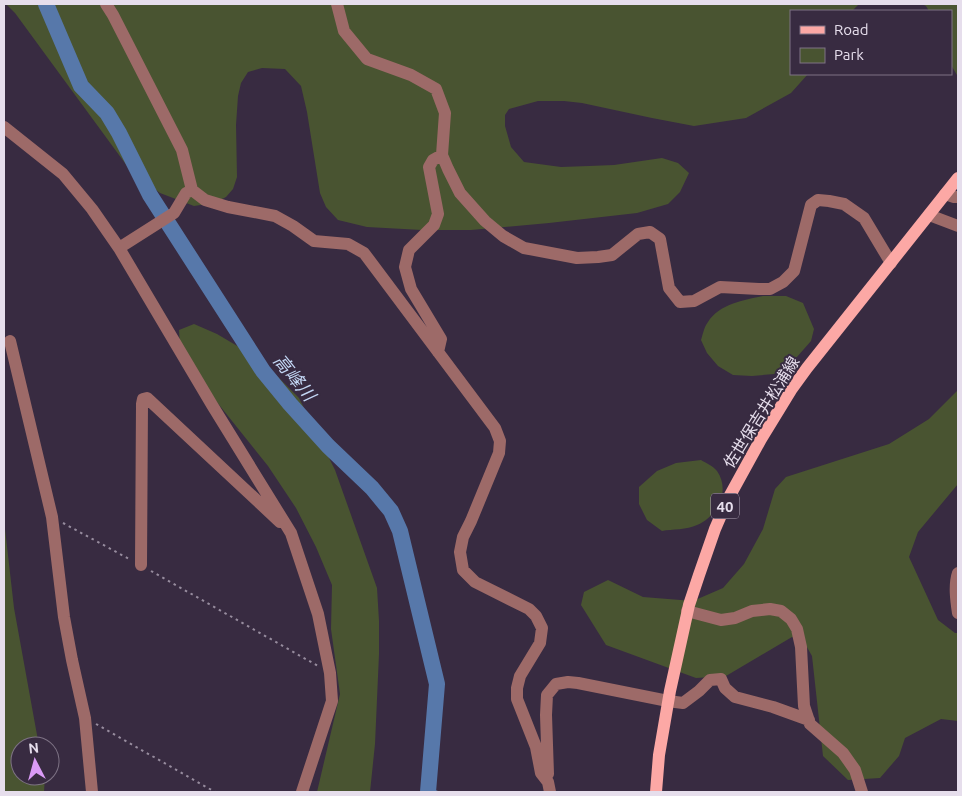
<svg xmlns="http://www.w3.org/2000/svg" width="962" height="796" font-family="Ubuntu,'Noto Sans JP',sans-serif">
  <rect width="100%" height="100%" fill="#382b41"/>
  <path fill="#495431" d="M 6,4 L 859,4 L 852,11 L 791,11 L 791,74 L 808,74 L 791,93 L 746,118 L 694,126 L 652,118 L 582,103 L 564,101 L 538,101 L 509,109 L 505,115 L 505,126 L 511,147 L 524,162 L 561,167 L 589,166 L 614,165 L 662,158 L 678,163 L 689,173 L 680,192 L 668,204 L 637,213 L 549,223 L 471,230 L 422,230 L 367,227 L 338,220 L 326,207 L 320,193 L 307,112 L 301,86 L 285,69 L 262,68 L 248,72 L 241,83 L 238,96 L 236,125 L 237,177 L 233,189 L 226,197 L 214,203 L 194,206 L 160,193 L 130,170 L 15,13 Z
    M 922,4 L 958,4 L 958,75 L 957,75 L 951,65 L 951,11 L 929,11 L 926,6 Z
    M 763,296 L 786,296 L 803,303 L 814,329 L 811,341 L 789,366 L 774,374 L 752,376 L 733,375 L 718,366 L 707,353 L 701,340 C 703,334 704,327 708,322 C 719,304 744,300 763,296 Z
    M 194,324 L 217,334 L 239,347 L 270,369 L 299,398 L 335,470 L 377,588 L 379,621 L 379,654 L 375,744 L 370,792 L 317,792 L 340,694 L 331,629 L 332,585 L 316,547 L 296,508 L 268,466 L 212,396 L 180,348 L 179,330 Z
    M 958,390 L 958,484 L 918,532 L 909,557 L 938,620 L 955,633 L 958,633 L 958,721 L 941,719 L 905,738 L 899,756 L 880,778 L 848,780 L 823,756 L 812,656 L 804,642 L 792,637 L 726,676 L 696,678 L 606,645 L 581,605 L 584,592 L 608,580 L 643,597 L 693,601 L 723,588 L 744,564 L 763,529 L 775,489 L 786,477 L 889,444 L 929,419 Z
    M 701,460 C 706,463 713,466 717,471 C 731,491 717,517 697,525 C 687,530 672,529 662,531 L 647,520 L 639,504 L 639,487 L 657,471 L 676,463 Z
    M 4,520 L 14,608 L 39,746 L 20,746 L 20,776 L 45,776 L 44,792 L 4,792 Z"/>
  <g fill="none" stroke-linecap="round" stroke-linejoin="round">
    <path stroke="#5778aa" stroke-width="2.5" d="M 429,789 L 437,792"/>
    <path stroke="#5778aa" stroke-width="16" d="M 46,4 L 81,86 L 107,113 L 119,133 L 150,195 L 263,371 L 290,404 L 328,446 L 372,488 L 391,511 L 400,531 L 437,684 L 428,792"/>
    <path stroke="#978c9e" stroke-width="2" stroke-dasharray="2.5 4" stroke-linecap="butt" d="M 63,523 L 131,560
      M 151,571 L 318,666
      M 96,724 L 215,792"/>
    <path stroke="#9d6a68" stroke-width="12" d="M 106,4 L 113,15 L 182,150 L 192,190 L 205,200 L 228,207 L 275,216 L 293,226 L 314,241 L 348,244 L 364,253 L 495,428 L 500,441 L 499,453 L 471,521 L 463,537 L 460,552 L 463,570 L 475,582 L 529,609 L 536,616 L 542,628 L 540,643 L 520,676 L 517,688 L 517,699 L 536,747 L 541,773 L 548,782 L 550,792
      M 337,4 L 344,31 L 367,59 L 411,75 L 436,89 L 445,113 L 442,155 L 448,169 L 460,193 L 485,221 L 503,236 L 524,248 L 577,258 L 598,257 L 612,255 L 638,234 L 650,232 L 660,239 L 669,288 L 680,302 L 694,301 L 720,287 L 759,289 L 770,289 L 783,282 L 794,271 L 811,205 L 818,200 L 829,201 L 844,204 L 864,218 L 891,263
      M 4,127 L 63,174 L 92,209 L 119,248 L 212,405 L 291,533 L 318,614 L 330,673 L 332,701 L 302,792
      M 945,194 L 954,197 L 958,197
      M 929,215 L 958,226
      M 119,248 L 174,213 L 186,193 L 192,190
      M 10,341 L 52,517 L 64,617 L 72,660 L 85,718 L 92,792
      M 438,352 L 441,339 L 411,289 L 405,267 L 409,250 L 434,225 L 438,214 L 429,167 L 433,160 L 442,155
      M 141,565 L 142,404 L 143,399 L 147,398 L 280,522
      M 958,573 C 954,585 956,600 958,613
      M 687,611 L 721,620 L 735,618 L 752,611 L 770,609 L 781,611 L 791,619 L 797,629 L 801,647 L 804,706 L 810,724 L 843,753 L 855,770 L 862,792
      M 548,774 L 546,715 L 547,695 L 556,684 L 568,682 L 578,683 L 668,701 L 683,703 L 699,691 L 710,680 L 721,679 L 725,688 L 735,697 L 773,707 L 809,720"/>
    <path stroke="#fca8a5" stroke-width="12" d="M 656,792 L 659,755 L 670,691 L 689,605 L 699,575 L 715,529 L 728,499 L 761,439 L 791,390 L 807,368 L 958,178"/>
  </g>
  <g text-anchor="middle" dominant-baseline="central" stroke-width="4" stroke-linejoin="round" paint-order="stroke">
    <rect fill="#382b41" stroke="#b2a8b9" stroke-width="1" x="711" y="493.5" width="28" height="25" rx="4"/>
    <g font-size="15" font-weight="bold" fill="#e6deec">
      <text x="725" y="506">40</text>
    </g>
    <g font-size="16" fill="#e6deec" stroke="#382b41">
      <text transform="translate(761 412) rotate(-58)">佐世保吉井松浦線</text>
    </g>
    <g font-size="18" font-style="italic" fill="#c3d7f5" stroke="#382b41">
      <text transform="translate(295 377) rotate(51)">高峰川</text>
    </g>
  </g>
  <rect width="962" height="796" fill="none" stroke="#e6deec" stroke-width="10"/>
  <rect x="790" y="10" width="162" height="65" fill="#382b41" stroke="#7e7385"/>
  <rect x="800" y="26" width="25" height="8" fill="#fca8a5" stroke="#7e7385"/>
  <text x="834" y="35" font-size="15" fill="#e6deec">Road</text>
  <rect x="800" y="48" width="25" height="15" fill="#495431" stroke="#7e7385"/>
  <text x="834" y="60" font-size="15" fill="#e6deec">Park</text>
  <g transform="translate(35 761) rotate(354)"><circle r="24" fill="#382b41" stroke="#7e7385"/>
  <path d="M0-4L9 19L0 12L-9 19Z" fill="#da9af6"/>
  <text y="-8" font-size="14" font-weight="bold" text-anchor="middle" fill="#e6deec">N</text>
  </g>
</svg>
